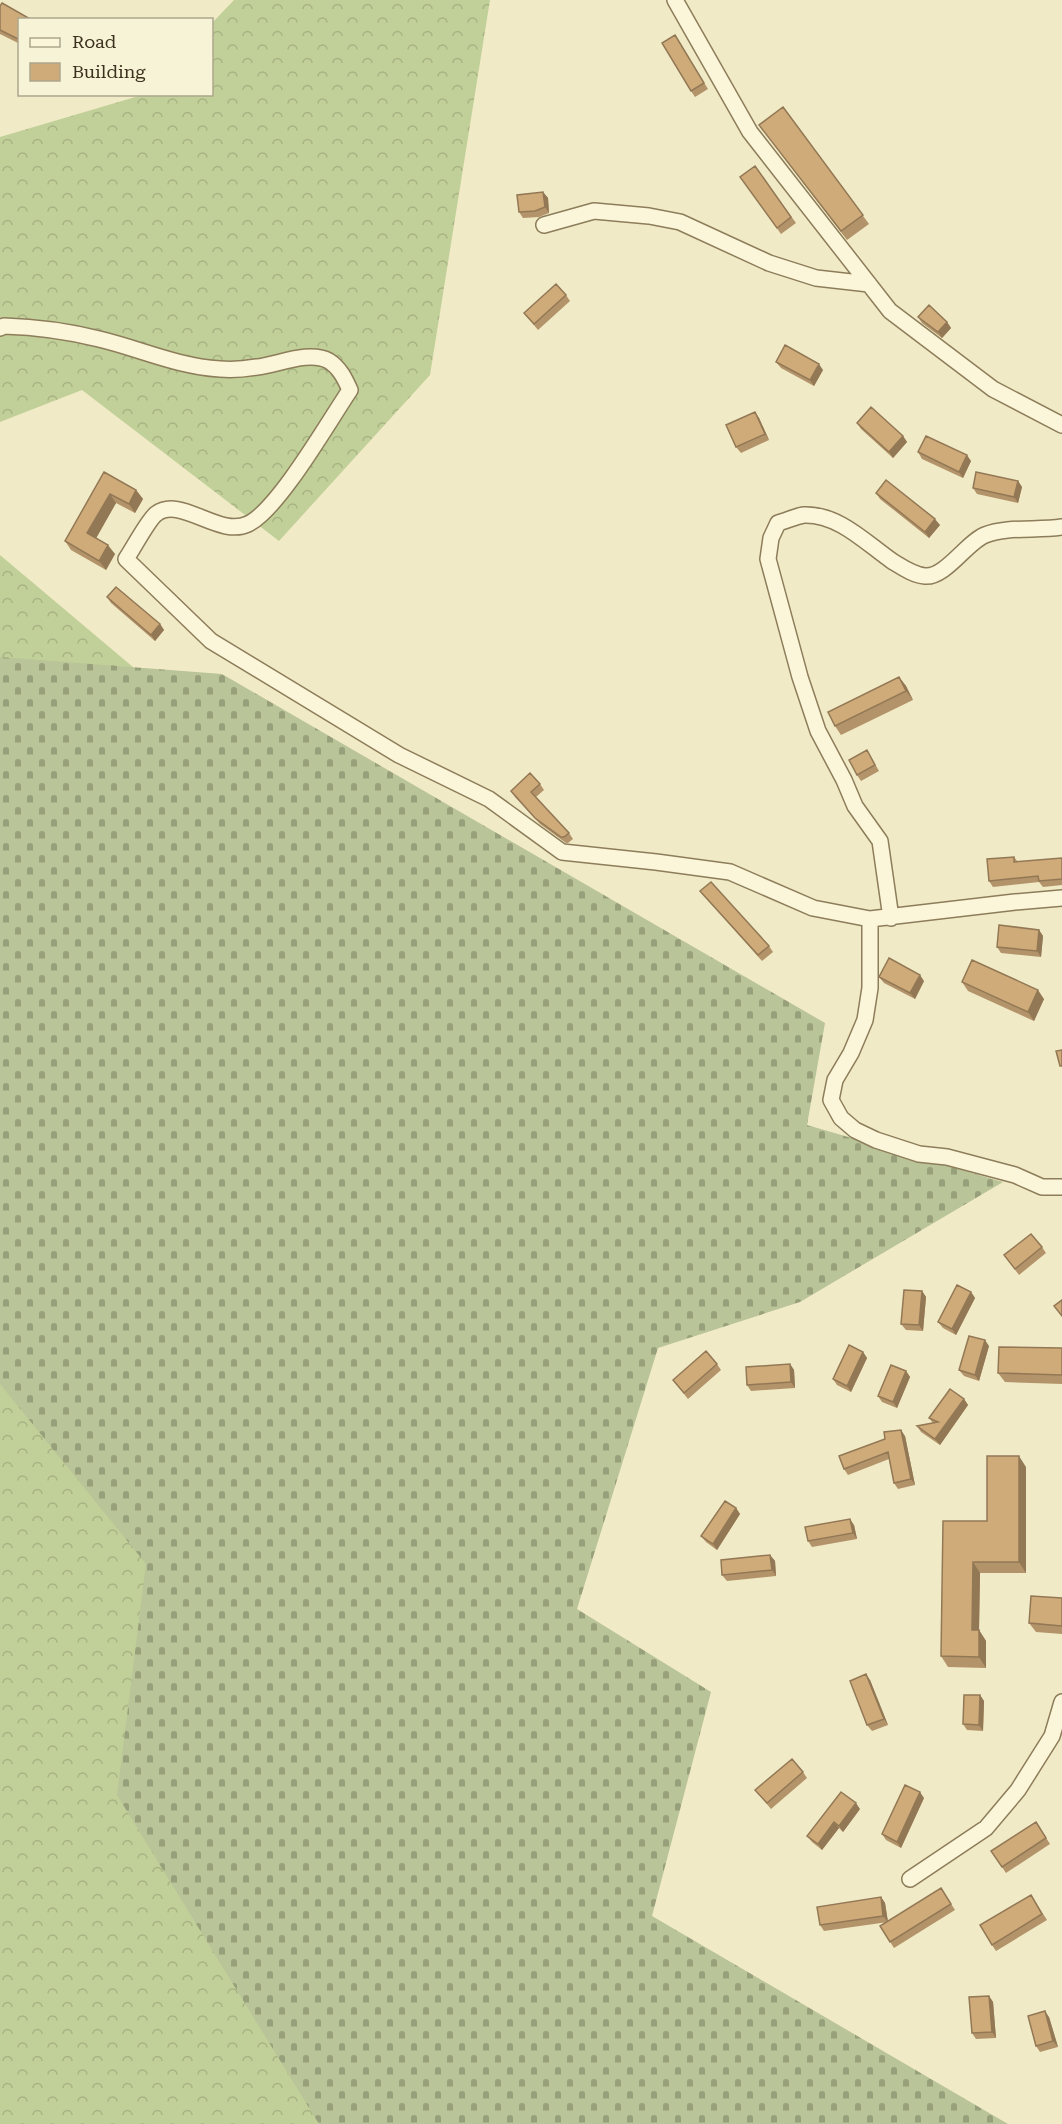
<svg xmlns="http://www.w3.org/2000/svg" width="1062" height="2124" font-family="'Roboto Serif',serif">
  <defs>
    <pattern id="forest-crowns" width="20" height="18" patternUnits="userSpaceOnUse" patternTransform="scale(1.5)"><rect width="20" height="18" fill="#c1d099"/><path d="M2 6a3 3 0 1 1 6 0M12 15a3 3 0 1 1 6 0" fill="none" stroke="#a7b383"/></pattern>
    <pattern id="cemetery-stones" width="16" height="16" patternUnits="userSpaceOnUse" patternTransform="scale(1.5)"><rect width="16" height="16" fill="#b9c498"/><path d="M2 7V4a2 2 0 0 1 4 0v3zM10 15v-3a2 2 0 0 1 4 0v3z" fill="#98a07b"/></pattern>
  </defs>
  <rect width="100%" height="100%" fill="#f1eac6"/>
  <path fill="url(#forest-crowns)" d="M 234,0 L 490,0 L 430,375 L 279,541 L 82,390 L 0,422 L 0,137 L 142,95 L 212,94 L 212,23 Z
    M 0,555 L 222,742 L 551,1616 L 609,1899 L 953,2124 L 0,2124 Z"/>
  <path fill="url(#cemetery-stones)" d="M 0,657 L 222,674 L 825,1023 L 807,1125 L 1003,1182 L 800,1302 L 658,1348 L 577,1609 L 711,1692 L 652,1916 L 1008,2124 L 319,2124 L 117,1795 L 146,1564 L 0,1384 Z"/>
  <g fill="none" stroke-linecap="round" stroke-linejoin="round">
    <defs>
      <path id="street" d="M 675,0 L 750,132 L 890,311 L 993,389 L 1062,425
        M 544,225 L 594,211 L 649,216 L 680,222 L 769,263 L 816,278 L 869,284
        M 0,328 L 4,326 C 37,327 67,331 99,339 C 141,349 176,366 220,369 C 231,370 245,369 257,367 C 277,365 309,350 329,361 C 340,368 345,379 350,390 C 329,421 278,510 248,524 C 219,538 180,495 156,514 C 148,520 133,549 126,559 L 211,641 L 399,755 L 489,799 L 562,852 L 656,862 L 730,872 L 813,908 L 870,919 L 1015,902 L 1062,898
        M 891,918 L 880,841 L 855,806 L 844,780 L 818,731 L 800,677 L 768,559 L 771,538 L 778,523 C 786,521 796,516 804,515 C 839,514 866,543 892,561 C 902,567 913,575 925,576 C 945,578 967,542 985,535 C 1008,526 1038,531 1062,527
        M 870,919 L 870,988 L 865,1020 L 851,1053 L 835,1080 L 831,1100 L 841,1118 L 855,1130 L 876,1140 L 919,1154 L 947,1157 L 1015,1175 L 1042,1187 L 1062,1187
        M 910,1879 L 986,1828 L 1018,1790 L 1052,1736 L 1062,1702"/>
    </defs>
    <use href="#street" stroke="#8d7d5a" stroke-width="18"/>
    <use href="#street" stroke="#fbf6da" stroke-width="15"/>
  </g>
  <path fill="#b39369" d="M 0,6 L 20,20 L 20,44 L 0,34 Z
    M 675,35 L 708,89 L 695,97 L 691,91 Z
    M 783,107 L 869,224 L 847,240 L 759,125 Z
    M 755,166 L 796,223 L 781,234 L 740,177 Z
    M 543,192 L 548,198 L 549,213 L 539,217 L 523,218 L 519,212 Z
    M 566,295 L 570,301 L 538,330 L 524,313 Z
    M 918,317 L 947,322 L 951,328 L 942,338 L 922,323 Z
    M 776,362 L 823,370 L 814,386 L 781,368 Z
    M 755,412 L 759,418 L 769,440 L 741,453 L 736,447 Z
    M 857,423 L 903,436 L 907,442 L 893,458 L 861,429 Z
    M 918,452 L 971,461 L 963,478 L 922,459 Z
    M 104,472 L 136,490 L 143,499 L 135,513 L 116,503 L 96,538 L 115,554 L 106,570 L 71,550 L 65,541 Z
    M 1018,481 L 1022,487 L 1018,503 L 977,494 L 973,488 Z
    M 876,493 L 940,525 L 929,538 L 880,499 Z
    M 107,597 L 160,624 L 164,630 L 155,641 L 111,603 Z
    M 899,677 L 906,686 L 913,700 L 841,735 L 835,726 Z
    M 867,750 L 879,771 L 861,781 L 857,775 Z
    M 540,784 L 544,790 L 536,797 L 569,833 L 573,839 L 568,843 L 566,843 L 540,824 L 515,797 L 511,791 Z
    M 1014,857 L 1018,862 L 1062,858 L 1062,885 L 1043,887 L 1039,882 L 993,887 L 989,881 Z
    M 700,891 L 769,946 L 773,952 L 762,961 L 705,897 Z
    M 1039,930 L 1043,936 L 1041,957 L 1001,953 L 997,947 Z
    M 879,977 L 924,981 L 915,999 L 884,983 Z
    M 962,982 L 1044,999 L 1034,1021 L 968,991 Z
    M 1042,1247 L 1046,1253 L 1019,1275 L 1004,1255 Z
    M 922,1291 L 926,1297 L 923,1331 L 906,1330 L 901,1324 Z
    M 971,1292 L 975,1298 L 956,1335 L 943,1328 L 938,1322 Z
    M 989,1346 L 979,1381 L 964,1376 L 959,1370 Z
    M 1062,1348 L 1062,1384 L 1005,1382 L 998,1373 Z
    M 863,1352 L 867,1358 L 851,1392 L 837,1385 L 833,1379 Z
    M 717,1364 L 721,1370 L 688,1399 L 673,1380 Z
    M 790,1364 L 794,1370 L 795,1388 L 751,1391 L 747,1385 Z
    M 906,1371 L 910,1377 L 897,1408 L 882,1402 L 878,1396 Z
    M 964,1399 L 968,1405 L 940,1445 L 921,1432 L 917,1426 L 933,1423 L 929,1418 Z
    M 905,1436 L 915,1485 L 898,1489 L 894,1483 L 889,1459 L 848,1475 L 844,1469 Z
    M 1026,1467 L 1026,1573 L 980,1573 L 979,1630 L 986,1641 L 986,1668 L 948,1667 L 941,1656 L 987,1521 Z
    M 736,1508 L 740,1514 L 717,1550 L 706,1542 L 701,1536 Z
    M 854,1525 L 857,1539 L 812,1547 L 808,1541 Z
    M 770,1555 L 775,1561 L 776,1576 L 727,1581 L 722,1575 Z
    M 1062,1598 L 1062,1634 L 1036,1632 L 1029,1623 Z
    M 870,1680 L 888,1725 L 872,1731 L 867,1725 Z
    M 980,1695 L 984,1701 L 983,1731 L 967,1730 L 963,1724 Z
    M 803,1772 L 807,1778 L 771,1809 L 755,1790 Z
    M 924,1798 L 901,1848 L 886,1840 L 882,1834 Z
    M 860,1809 L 843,1832 L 839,1828 L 822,1850 L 812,1842 L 807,1836 Z
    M 1036,1822 L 1050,1844 L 1006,1873 L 991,1851 Z
    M 941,1888 L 955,1910 L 894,1948 L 880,1926 L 888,1922 L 824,1931 L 820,1925 L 881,1897 L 885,1903 L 888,1922 Z
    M 1031,1895 L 1047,1920 L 996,1951 L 992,1945 Z
    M 989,1996 L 993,2002 L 996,2038 L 976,2039 L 972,2033 Z
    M 1049,2017 L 1058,2047 L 1040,2052 L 1036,2046 Z"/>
  <path fill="#927855" d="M 543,192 L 548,198 L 549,213 L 545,207 Z
    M 947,322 L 951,328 L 942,338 L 938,332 Z
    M 819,364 L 823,370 L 814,386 L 810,380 Z
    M 755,412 L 759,418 L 769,440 L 765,434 Z
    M 903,436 L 907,442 L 893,458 L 889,452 Z
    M 967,455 L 971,461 L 963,478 L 959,472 Z
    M 1018,481 L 1022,487 L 1018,503 L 1014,497 Z
    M 136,490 L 143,499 L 135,513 L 129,504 Z
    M 110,494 L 116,503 L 94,542 L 87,533 Z
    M 935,519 L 940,525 L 929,538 L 925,532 Z
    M 108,545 L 115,554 L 106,570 L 99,561 Z
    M 160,624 L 164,630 L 155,641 L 151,635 Z
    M 899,677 L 906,686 L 913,700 L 906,691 Z
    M 1039,930 L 1043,936 L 1041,957 L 1037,951 Z
    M 920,975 L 924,981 L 915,999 L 910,993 Z
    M 1038,990 L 1044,999 L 1034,1021 L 1028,1012 Z
    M 922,1291 L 926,1297 L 923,1331 L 919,1325 Z
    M 971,1292 L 975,1298 L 956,1335 L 952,1329 Z
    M 985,1340 L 989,1346 L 979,1381 L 975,1375 Z
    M 863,1352 L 867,1358 L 851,1392 L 847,1386 Z
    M 790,1364 L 794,1370 L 795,1388 L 791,1382 Z
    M 906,1371 L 910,1377 L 897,1408 L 893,1402 Z
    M 964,1399 L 968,1405 L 940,1445 L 935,1439 Z
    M 901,1430 L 905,1436 L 915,1485 L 911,1479 Z
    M 1019,1456 L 1026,1467 L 1026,1573 L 1019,1562 Z
    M 736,1508 L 740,1514 L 717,1550 L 713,1544 Z
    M 850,1519 L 854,1525 L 857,1539 L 853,1533 Z
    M 770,1555 L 775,1561 L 776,1576 L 772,1570 Z
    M 973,1562 L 980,1573 L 979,1630 L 986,1641 L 986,1668 L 979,1657 L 972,1630 Z
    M 866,1674 L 870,1680 L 888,1725 L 884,1719 Z
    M 980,1695 L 984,1701 L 983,1731 L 979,1725 Z
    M 920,1792 L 924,1798 L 901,1848 L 897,1842 Z
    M 856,1803 L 860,1809 L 843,1832 L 839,1826 Z
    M 834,1822 L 839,1828 L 822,1850 L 818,1844 Z
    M 881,1897 L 885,1903 L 888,1922 L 883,1916 Z
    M 989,1996 L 993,2002 L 996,2038 L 992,2032 Z
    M 1045,2011 L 1049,2017 L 1058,2047 L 1053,2041 Z"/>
  <path fill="#d0ab7a" stroke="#927855" stroke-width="1.5" d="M 2,3 L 32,20 L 20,20 L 20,40 L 0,30 L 0,6 Z
    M 675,35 L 704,83 L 691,91 L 662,43 Z
    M 783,107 L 863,215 L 841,231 L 759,125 Z
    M 755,166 L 791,217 L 777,228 L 740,177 Z
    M 543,192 L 545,207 L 535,211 L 519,212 L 517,195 Z
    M 556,284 L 566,295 L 534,324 L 524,313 Z
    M 929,305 L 947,322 L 938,332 L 918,317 Z
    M 785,345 L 819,364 L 810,380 L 776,362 Z
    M 871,407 L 903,436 L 889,452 L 857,423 Z
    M 755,412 L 765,434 L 736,447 L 726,425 Z
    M 926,436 L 967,455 L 959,472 L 918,452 Z
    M 104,472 L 136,490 L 129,504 L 110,494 L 87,533 L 108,545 L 99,561 L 65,541 Z
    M 976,472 L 1018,481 L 1014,497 L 973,488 Z
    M 886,480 L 935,519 L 925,532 L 876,493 Z
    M 116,587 L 160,624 L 151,635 L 107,597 Z
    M 899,677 L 906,691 L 835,726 L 828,712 Z
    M 867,750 L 875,765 L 857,775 L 849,760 Z
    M 530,773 L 540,784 L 531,792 L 569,833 L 564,837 L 561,837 L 535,818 L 511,791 Z
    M 1014,857 L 1014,862 L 1062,858 L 1062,879 L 1039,881 L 1038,876 L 989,881 L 987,859 Z
    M 711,882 L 769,946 L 758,955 L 700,891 Z
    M 999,925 L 1039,930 L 1037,951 L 997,947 Z
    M 889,958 L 920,975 L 910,993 L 879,977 Z
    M 972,960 L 1038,990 L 1028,1012 L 962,982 Z
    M 1062,1050 L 1062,1066 L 1060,1066 L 1056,1051 Z
    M 1031,1234 L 1042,1247 L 1015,1269 L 1004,1255 Z
    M 957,1285 L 971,1292 L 952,1329 L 938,1322 Z
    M 904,1290 L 922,1291 L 919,1325 L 901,1324 Z
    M 1062,1300 L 1062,1316 L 1054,1306 Z
    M 969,1336 L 985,1340 L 975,1375 L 959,1370 Z
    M 849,1345 L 863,1352 L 847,1386 L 833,1379 Z
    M 999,1347 L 1062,1348 L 1062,1375 L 998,1373 Z
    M 706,1351 L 717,1364 L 684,1393 L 673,1380 Z
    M 790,1364 L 791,1382 L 747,1385 L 746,1367 Z
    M 891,1365 L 906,1371 L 893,1402 L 878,1396 Z
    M 950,1389 L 964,1399 L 935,1439 L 917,1426 L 938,1422 L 929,1418 Z
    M 901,1430 L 911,1479 L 894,1483 L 888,1452 L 844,1469 L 839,1456 L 885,1439 L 884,1432 Z
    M 987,1456 L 1019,1456 L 1019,1562 L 973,1562 L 972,1630 L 979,1630 L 979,1657 L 941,1656 L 943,1521 L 987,1521 Z
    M 725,1501 L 736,1508 L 713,1544 L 701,1536 Z
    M 850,1519 L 853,1533 L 808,1541 L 805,1527 Z
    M 770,1555 L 772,1570 L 722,1575 L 721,1560 Z
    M 1031,1596 L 1062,1598 L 1062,1626 L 1029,1623 Z
    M 866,1674 L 884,1719 L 867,1725 L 850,1681 Z
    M 964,1695 L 980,1695 L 979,1725 L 963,1724 Z
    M 792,1759 L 803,1772 L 767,1803 L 755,1790 Z
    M 905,1785 L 920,1792 L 897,1842 L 882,1834 Z
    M 841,1792 L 856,1803 L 839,1826 L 834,1822 L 818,1844 L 807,1836 Z
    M 1036,1822 L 1046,1838 L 1002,1867 L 991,1851 Z
    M 941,1888 L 951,1904 L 890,1942 L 880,1926 Z
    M 1031,1895 L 1042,1914 L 992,1945 L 980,1925 Z
    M 881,1897 L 883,1916 L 820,1925 L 817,1907 Z
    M 989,1996 L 992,2032 L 972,2033 L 969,1997 Z
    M 1045,2011 L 1053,2041 L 1036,2046 L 1028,2016 Z"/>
  <rect x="18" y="18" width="195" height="78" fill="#f7f3d6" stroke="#ada68d" stroke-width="1.5"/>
  <rect x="30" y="38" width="30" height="9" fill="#fbf6da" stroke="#ada68d" stroke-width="1.5"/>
  <text x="72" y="48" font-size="18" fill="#3d321f">Road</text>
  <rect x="30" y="63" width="30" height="18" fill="#d0ab7a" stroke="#ada68d" stroke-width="1.5"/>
  <text x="72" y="78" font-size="18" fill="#3d321f">Building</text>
</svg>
